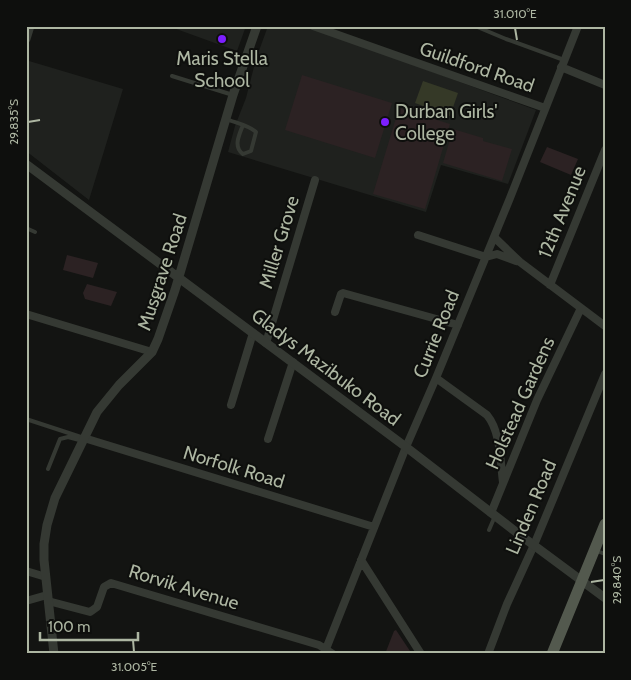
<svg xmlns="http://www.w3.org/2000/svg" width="631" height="680" font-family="Cabin,sans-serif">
  <rect width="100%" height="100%" fill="#131412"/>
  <path fill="#1f211e" d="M 168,26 L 246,26 L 237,51 Z
    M 268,26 L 303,26 L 319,30 L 536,110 L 508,184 L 441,165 L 426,212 L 228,152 L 235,126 L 246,98 L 256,59 Z
    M 29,61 L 123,89 L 89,200 L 26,151 L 26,69 Z"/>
  <path fill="#2c2223" d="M 302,75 L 392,103 L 375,158 L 285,130 Z
    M 399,108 L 450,124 L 425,209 L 373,194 Z
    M 453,129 L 483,138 L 483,141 L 512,149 L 502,181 L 443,163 Z
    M 547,147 L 578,159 L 571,175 L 540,162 Z
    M 67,255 L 98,263 L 93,278 L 63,270 Z
    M 87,284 L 117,292 L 111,306 L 85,299 L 83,293 Z
    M 396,630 L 412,654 L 385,654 L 394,631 Z"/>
  <path fill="#353927" d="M 423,81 L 458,93 L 450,116 L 415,103 Z"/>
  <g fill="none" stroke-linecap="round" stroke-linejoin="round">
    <path stroke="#353933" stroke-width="4" d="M 475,26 L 506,39 L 564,60
      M 172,76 L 233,95
      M 226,119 C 236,123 248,125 256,132 L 251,151 L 243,154 C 233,147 239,135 243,125
      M 26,228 L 35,232
      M 26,419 L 84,438
      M 48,469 L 60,439 L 68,437 L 83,441
      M 489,530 L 495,516
      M 597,551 L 605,554"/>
    <path stroke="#353933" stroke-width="8" d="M 313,26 L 545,108
      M 561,67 L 605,85
      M 418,235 L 486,257 L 497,254 L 516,261
      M 494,237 L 520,262 L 605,326
      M 550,285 L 605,150
      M 335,312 L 341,294 L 343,293 L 458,325
      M 26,314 L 152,352
      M 266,343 L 315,180
      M 436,378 L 487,415 C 501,432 500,461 503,482
      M 231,405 L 253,333
      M 84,438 L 374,527
      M 268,439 L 293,362
      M 491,513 L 537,400 L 581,308
      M 361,560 L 421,654
      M 26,571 L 46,577
      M 26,601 L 47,595
      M 48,601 L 90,612 L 97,607 L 104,587 L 111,583 L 319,645 L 333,654
      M 324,654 L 406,447 L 436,378 L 510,198 L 578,26
      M 488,654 L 507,604 L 534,545 L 605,374"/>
    <path stroke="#353933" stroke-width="9" d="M 26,39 L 30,26
      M 26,164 L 406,447 L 520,535 L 605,598
      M 54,654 L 44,560 L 44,544 L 47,525 L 55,498 L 97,412 L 119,385 L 152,352 L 158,339 L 175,290 L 233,95 L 257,26"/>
    <path stroke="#53594e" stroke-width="11" d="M 552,654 L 605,524"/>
  </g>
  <path fill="none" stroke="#adb6a2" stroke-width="2" d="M 515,28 L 517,40M 28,122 L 40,120M 591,582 L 604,580M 133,640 L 134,652"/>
  <g fill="#7d1fff" stroke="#0e0f0d" stroke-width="2">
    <circle cx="222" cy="39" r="5"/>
    <circle cx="385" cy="122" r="5"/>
  </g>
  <g text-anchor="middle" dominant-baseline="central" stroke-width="4" stroke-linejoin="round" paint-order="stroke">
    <g font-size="19" fill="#adb6a2" stroke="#0e0f0d">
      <text x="222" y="58">Maris Stella<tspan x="222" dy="22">School</tspan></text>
      <text x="395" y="111" text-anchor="start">Durban Girls'<tspan x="395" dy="22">College</tspan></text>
    </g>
    <g font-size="19" fill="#adb6a2" stroke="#0e0f0d">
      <text transform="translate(477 67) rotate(19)">Guildford Road</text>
      <text transform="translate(562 212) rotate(-68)">12th Avenue</text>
      <text transform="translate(279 242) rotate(-73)">Miller Grove</text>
      <text transform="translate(162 272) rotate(-72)">Musgrave Road</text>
      <text transform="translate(436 334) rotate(-68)">Currie Road</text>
      <text transform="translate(326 367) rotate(37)">Gladys Mazibuko Road</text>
      <text transform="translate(520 403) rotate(-66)">Holstead Gardens</text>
      <text transform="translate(234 467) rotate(17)">Norfolk Road</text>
      <text transform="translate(531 507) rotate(-67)">Linden Road</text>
      <text transform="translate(184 587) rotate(17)">Rorvik Avenue</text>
    </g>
  </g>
  <rect width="631" height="680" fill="none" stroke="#0e0f0d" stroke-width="55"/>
  <path d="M40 632v8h98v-8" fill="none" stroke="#adb6a2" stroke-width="2.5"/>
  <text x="48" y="632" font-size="15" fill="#adb6a2" stroke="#0e0f0d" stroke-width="4" paint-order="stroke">100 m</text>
  <rect x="28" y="28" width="576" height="624" fill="none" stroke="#adb6a2" stroke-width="2"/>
  <g font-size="12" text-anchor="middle" fill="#adb6a2">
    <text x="515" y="18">31.010°E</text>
    <text transform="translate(14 122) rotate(-90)" y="4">29.835°S</text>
    <text transform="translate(617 580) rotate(-90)" y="4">29.840°S</text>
    <text x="134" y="671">31.005°E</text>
  </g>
</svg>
